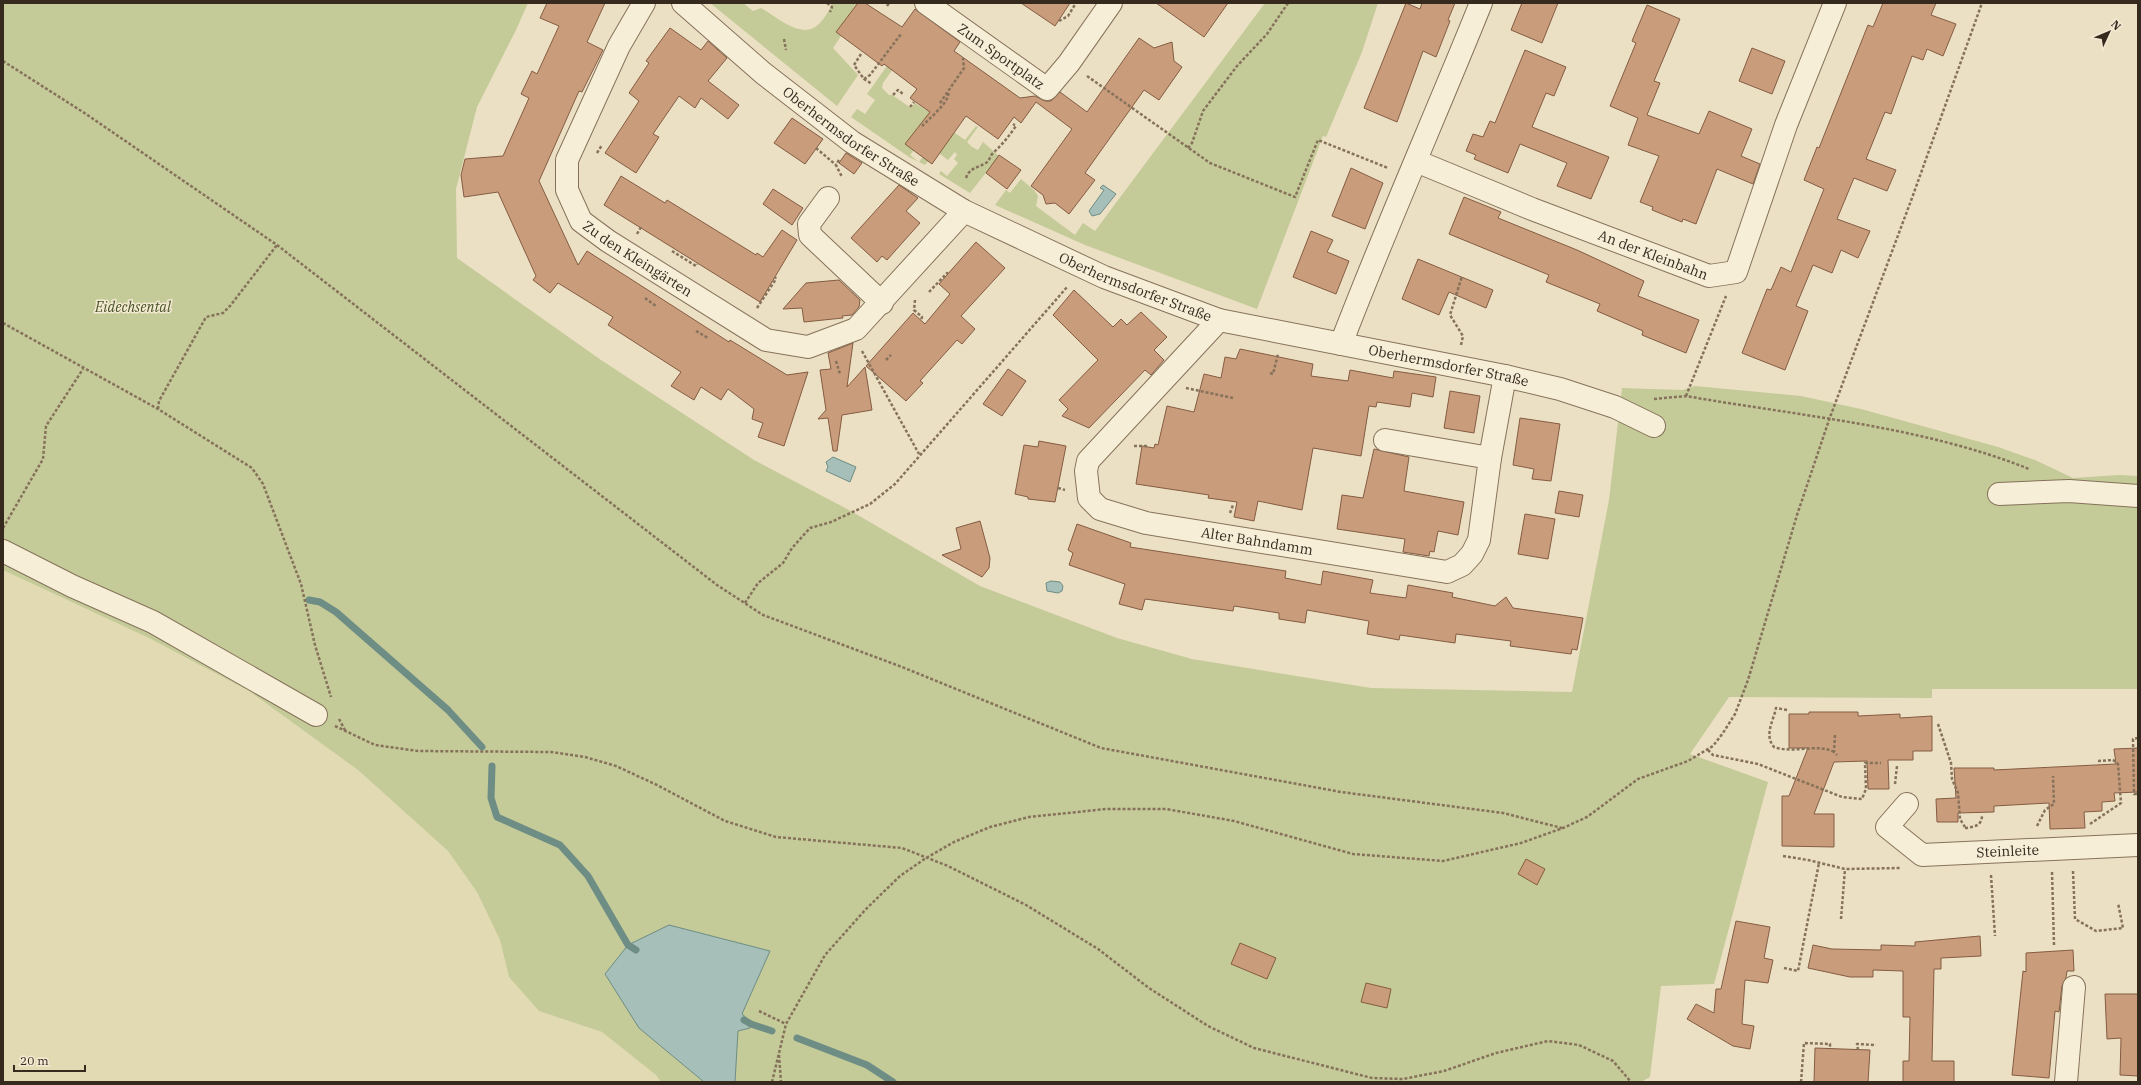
<svg xmlns="http://www.w3.org/2000/svg" width="2141" height="1085" font-family="'IBM Plex Serif',serif">
  <rect width="100%" height="100%" fill="#ece0c4"/>
  <path fill="#e1dab2" d="M 3,570 L 149,638 L 249,691 L 358,770 L 448,851 L 477,892 L 500,940 L 509,977 L 539,1011 L 602,1032 L 656,1075 L 661,1082 L 3,1082 Z"/>
  <path fill="#c4ca98" fill-rule="evenodd" d="M 3,3 L 528,3 L 516,30 L 477,107 L 456,189 L 457,258 L 601,360 L 754,460 L 849,510 L 980,586 L 1117,638 L 1192,659 L 1371,688 L 1572,692 L 1609,500 L 1622,388 L 1683,390 L 1695,386 L 1801,396 L 1861,409 L 1998,447 L 2035,460 L 2073,478 L 2119,475 L 2138,476 L 2138,689 L 1932,689 L 1932,698 L 1729,697 L 1690,754 L 1768,782 L 1714,984 L 1661,986 L 1650,1077 L 1641,1082 L 661,1082 L 656,1075 L 602,1032 L 539,1011 L 509,977 L 500,940 L 477,892 L 448,851 L 358,770 L 249,691 L 149,638 L 3,570 Z
    M 710,3 L 743,3 L 753,11 L 761,8 C 790,26 813,49 832,3 L 858,3 L 836,32 L 841,36 L 833,48 L 858,75 L 837,106 Z
    M 1265,3 L 1378,3 L 1362,52 L 1326,137 L 1323,136 L 1257,309 L 1085,245 L 995,205 L 1006,190 L 1010,193 L 1021,179 L 1034,190 L 1038,196 L 1036,206 L 1075,235 L 1083,223 L 1095,231 Z
    M 914,28 L 919,32 L 883,83 L 882,88 L 889,95 L 892,95 L 911,108 L 915,103 L 926,110 L 933,100 L 952,131 L 965,140 L 976,126 L 978,127 L 967,142 L 972,147 L 978,150 L 983,142 L 999,156 L 970,193 L 939,174 L 941,171 L 947,176 L 958,163 L 954,159 L 957,155 L 955,152 L 948,160 L 936,151 L 925,165 L 909,157 L 851,117 L 857,109 L 865,114 L 875,100 L 867,94 ZM 919,144 L 932,145 L 919,162 L 910,155 Z"/>
  <path fill="#a6bfb8" stroke="#6d8d85" d="M 1103,185 L 1116,194 L 1100,214 L 1092,216 L 1089,211 L 1104,190 L 1100,188 Z
    M 833,457 L 856,467 L 850,482 L 826,471 L 828,467 L 826,462 Z
    M 1051,581 L 1060,582 L 1063,586 L 1062,591 L 1058,593 L 1047,591 L 1046,583 Z
    M 669,925 L 770,951 L 742,1014 L 751,1022 L 750,1028 L 738,1031 L 735,1082 L 704,1082 L 639,1028 L 605,974 L 628,945 Z"/>
  <g fill="none" stroke-linecap="round" stroke-linejoin="round">
    <path stroke="#6d8d85" stroke-width="7" d="M 309,600 L 320,602 L 336,612 L 448,710 L 482,747
      M 492,766 L 491,798 L 497,817 L 560,845 L 588,876 L 628,945 L 636,950
      M 744,1020 L 751,1024 L 772,1031
      M 797,1038 L 867,1065 L 893,1082"/>
  </g>
  <path fill="#c99c7b" stroke="#845c42" d="M 547,3 L 605,3 L 587,42 L 603,50 L 582,92 L 579,91 L 539,181 L 578,265 L 587,251 L 729,342 L 730,340 L 787,375 L 808,372 L 784,446 L 758,437 L 763,423 L 752,419 L 754,409 L 728,389 L 721,400 L 701,387 L 694,400 L 671,386 L 681,372 L 608,325 L 613,317 L 558,283 L 550,293 L 533,280 L 536,276 L 498,192 L 464,197 L 461,175 L 465,159 L 503,156 L 529,98 L 521,94 L 532,71 L 537,74 L 559,26 L 540,18 Z
    M 858,3 L 865,3 L 902,27 L 915,9 L 960,42 L 954,51 L 1020,98 L 1035,96 L 1045,101 L 1051,101 L 1060,92 L 1087,112 L 1139,38 L 1154,48 L 1172,42 L 1174,61 L 1182,67 L 1159,100 L 1144,90 L 1085,173 L 1095,180 L 1069,214 L 1055,203 L 1046,204 L 1043,195 L 1031,186 L 1072,129 L 1036,102 L 1021,123 L 1014,117 L 998,139 L 966,116 L 932,164 L 905,144 L 930,112 L 910,98 L 917,89 L 884,64 L 882,66 L 836,32 Z
    M 1021,3 L 1070,3 L 1055,26 Z
    M 1156,3 L 1228,3 L 1204,37 Z
    M 1406,3 L 1420,9 L 1422,3 L 1455,3 L 1448,20 L 1450,21 L 1436,57 L 1423,51 L 1397,122 L 1364,108 Z
    M 1522,3 L 1558,3 L 1542,43 L 1511,30 Z
    M 1883,3 L 1936,3 L 1931,15 L 1956,24 L 1943,56 L 1927,49 L 1923,60 L 1912,56 L 1891,114 L 1885,112 L 1866,159 L 1896,170 L 1887,191 L 1854,178 L 1837,219 L 1870,231 L 1858,258 L 1841,250 L 1832,273 L 1813,265 L 1796,306 L 1808,311 L 1785,370 L 1742,353 L 1767,289 L 1771,290 L 1781,267 L 1791,272 L 1824,189 L 1804,180 L 1817,147 L 1819,148 L 1868,25 L 1873,27 Z
    M 1647,5 L 1680,19 L 1654,81 L 1660,83 L 1647,115 L 1699,134 L 1709,111 L 1752,129 L 1741,156 L 1760,164 L 1753,184 L 1717,169 L 1696,224 L 1683,219 L 1682,222 L 1652,210 L 1653,207 L 1640,202 L 1659,156 L 1628,145 L 1638,118 L 1610,106 L 1636,43 L 1632,41 Z
    M 670,28 L 701,50 L 708,41 L 727,58 L 708,81 L 739,105 L 728,119 L 701,98 L 695,108 L 679,96 L 653,134 L 659,137 L 636,173 L 605,153 L 639,101 L 629,93 L 649,63 L 646,61 Z
    M 1752,48 L 1785,61 L 1772,94 L 1739,81 Z
    M 1525,50 L 1566,67 L 1554,96 L 1546,93 L 1532,127 L 1609,157 L 1591,199 L 1557,186 L 1567,163 L 1520,144 L 1508,173 L 1474,159 L 1476,155 L 1466,151 L 1473,134 L 1483,137 L 1490,121 L 1495,123 Z
    M 792,118 L 823,139 L 805,164 L 774,143 Z
    M 846,153 L 862,163 L 854,174 L 839,163 Z
    M 999,155 L 1021,170 L 1007,189 L 986,173 Z
    M 1351,168 L 1383,183 L 1365,229 L 1332,216 Z
    M 621,176 L 665,203 L 667,200 L 756,255 L 757,253 L 763,257 L 782,230 L 797,240 L 760,302 L 604,205 Z
    M 899,185 L 918,198 L 906,211 L 920,223 L 887,260 L 882,256 L 877,262 L 851,238 Z
    M 773,189 L 803,208 L 792,225 L 763,204 Z
    M 1464,197 L 1501,212 L 1498,218 L 1577,250 L 1644,281 L 1638,296 L 1699,320 L 1686,353 L 1642,335 L 1643,331 L 1597,311 L 1600,304 L 1546,282 L 1549,275 L 1449,234 Z
    M 1311,231 L 1333,240 L 1327,252 L 1349,261 L 1336,294 L 1293,277 Z
    M 976,242 L 1005,268 L 961,316 L 975,329 L 962,344 L 957,340 L 920,381 L 923,383 L 906,401 L 866,366 L 913,313 L 925,324 L 950,294 L 939,284 Z
    M 1418,259 L 1493,290 L 1486,308 L 1449,292 L 1439,315 L 1402,299 Z
    M 839,280 L 860,300 L 859,307 L 852,315 L 842,316 L 843,318 L 804,322 L 802,308 L 783,309 L 806,283 Z
    M 1074,290 L 1113,327 L 1121,319 L 1127,325 L 1141,312 L 1167,337 L 1154,350 L 1164,360 L 1151,375 L 1145,370 L 1089,428 L 1062,416 L 1068,409 L 1059,400 L 1098,360 L 1053,315 Z
    M 853,343 L 847,387 L 865,367 L 872,410 L 842,415 L 837,451 L 833,451 L 828,418 L 818,419 L 826,410 L 820,370 L 831,369 L 828,353 Z
    M 1240,349 L 1313,364 L 1311,376 L 1348,381 L 1350,370 L 1393,378 L 1394,371 L 1436,377 L 1433,397 L 1412,393 L 1410,407 L 1377,402 L 1376,407 L 1369,406 L 1361,456 L 1313,448 L 1302,510 L 1258,501 L 1254,521 L 1234,517 L 1237,502 L 1208,498 L 1209,495 L 1136,484 L 1142,446 L 1154,448 L 1155,444 L 1158,445 L 1167,406 L 1194,412 L 1204,374 L 1221,378 L 1225,357 L 1236,359 Z
    M 1008,369 L 1026,381 L 1002,416 L 983,404 Z
    M 1450,391 L 1480,396 L 1474,433 L 1444,428 Z
    M 1520,418 L 1560,424 L 1551,481 L 1532,479 L 1534,469 L 1513,465 Z
    M 1039,441 L 1066,446 L 1055,502 L 1028,499 L 1028,497 L 1015,494 L 1024,445 L 1038,447 Z
    M 1374,449 L 1409,457 L 1404,491 L 1464,502 L 1458,535 L 1438,531 L 1434,552 L 1430,551 L 1429,556 L 1403,552 L 1405,539 L 1337,529 L 1342,495 L 1363,498 Z
    M 1559,491 L 1583,495 L 1579,517 L 1555,513 Z
    M 1525,514 L 1555,519 L 1548,559 L 1518,554 Z
    M 980,521 L 990,558 L 989,568 L 982,577 L 942,555 L 961,549 L 956,528 Z
    M 1077,524 L 1131,543 L 1130,547 L 1286,571 L 1285,578 L 1321,585 L 1323,571 L 1373,580 L 1370,593 L 1406,598 L 1408,585 L 1453,593 L 1452,597 L 1495,606 L 1506,597 L 1513,608 L 1583,618 L 1577,650 L 1572,649 L 1571,654 L 1510,646 L 1511,641 L 1456,634 L 1455,643 L 1400,635 L 1399,640 L 1367,634 L 1369,621 L 1307,610 L 1305,623 L 1279,619 L 1279,613 L 1234,606 L 1233,611 L 1145,599 L 1142,610 L 1119,604 L 1125,584 L 1069,565 L 1073,553 L 1068,550 Z
    M 1809,712 L 1858,712 L 1858,716 L 1900,714 L 1900,718 L 1932,716 L 1932,751 L 1913,751 L 1913,760 L 1888,760 L 1889,789 L 1868,789 L 1867,761 L 1834,762 L 1814,814 L 1834,814 L 1834,847 L 1782,846 L 1782,796 L 1789,796 L 1808,748 L 1789,748 L 1789,714 L 1809,714 Z
    M 2138,748 L 2138,792 L 2114,793 L 2115,801 L 2102,802 L 2102,811 L 2084,812 L 2085,828 L 2050,829 L 2049,803 L 1994,806 L 1994,812 L 1958,813 L 1958,822 L 1937,822 L 1936,799 L 1956,798 L 1954,768 L 1994,768 L 1994,770 L 2116,764 L 2114,749 Z
    M 1526,859 L 1545,869 L 1537,885 L 1518,874 Z
    M 1736,921 L 1770,927 L 1764,958 L 1773,960 L 1768,983 L 1745,980 L 1742,1024 L 1754,1026 L 1750,1049 L 1733,1046 L 1687,1019 L 1696,1004 L 1714,1013 L 1716,989 L 1721,989 Z
    M 1980,936 L 1981,956 L 1941,958 L 1941,969 L 1934,969 L 1932,1061 L 1954,1061 L 1954,1082 L 1903,1082 L 1903,1061 L 1909,1061 L 1910,1017 L 1903,1017 L 1903,971 L 1873,970 L 1873,977 L 1850,977 L 1808,968 L 1813,945 L 1832,949 L 1881,950 L 1881,945 L 1915,946 L 1915,942 Z
    M 1240,943 L 1276,958 L 1267,979 L 1231,964 Z
    M 2073,950 L 2074,971 L 2067,971 L 2066,978 L 2062,986 L 2059,1012 L 2055,1011 L 2049,1078 L 2012,1075 L 2023,971 L 2026,972 L 2026,953 Z
    M 1366,983 L 1391,989 L 1387,1008 L 1361,1002 Z
    M 2105,994 L 2138,994 L 2138,1076 L 2120,1075 L 2121,1038 L 2107,1039 Z
    M 1815,1048 L 1870,1050 L 1868,1082 L 1814,1082 Z"/>
  <g fill="none" stroke-linecap="round" stroke-linejoin="round">
    <defs>
      <g id="minor">
        <path id="s1" d="M 644,3 L 619,46 L 567,160 L 567,190 L 581,221 L 608,241 L 766,340 L 808,347 L 856,329 L 964,211"/>
        <path id="s2" d="M 683,3 L 763,73 L 852,142 L 964,211 L 1104,277 L 1219,320 L 1505,376 L 1560,389 L 1615,407 L 1654,426"/>
        <path id="s3" d="M 926,3 L 1047,89 L 1069,63 L 1111,3"/>
        <path id="s4" d="M 1416,161 L 1532,209 L 1709,276 L 1736,272 L 1786,125 L 1835,3"/>
        <path d="M 828,198 L 809,224 L 810,235 L 882,303"/>
        <path id="s5" d="M 1219,320 L 1088,461 L 1086,471 L 1089,498 L 1100,509 L 1146,523 L 1447,572 L 1462,565 L 1472,554 L 1479,540 L 1490,458 L 1505,376"/>
        <path d="M 1341,344 C 1385,229 1435,117 1481,3"/>
        <path d="M 1385,440 L 1490,458"/>
        <path d="M 1999,494 L 2069,491 L 2138,496"/>
        <path d="M 3,551 L 72,586 L 153,622 L 316,715"/>
        <path id="s6" d="M 1907,804 L 1887,827 L 1922,855 L 2138,845"/>
        <path d="M 2066,1082 L 2074,987"/>
      </g>
    </defs>
    <use href="#minor" stroke="#86725b" stroke-width="24"/>
    <path stroke="#86725b" stroke-width="2.5" stroke-dasharray="3 2" stroke-linecap="butt" d="M 827,3 L 832,7 L 830,12
      M 887,6 L 889,3
      M 1059,21 L 1068,16 L 1076,3
      M 784,39 L 786,50
      M 861,54 L 854,65 L 864,79 L 872,84
      M 3,61 L 86,114 L 277,245 L 717,585 L 763,615 L 902,667 L 1101,748 L 1341,792 L 1503,813 L 1562,828
      M 1087,76 L 1210,163 L 1295,197 L 1318,140 L 1388,168
      M 864,79 L 870,75 L 901,34
      M 893,95 L 898,90 L 903,94
      M 940,103 L 964,68 L 963,58
      M 910,107 L 914,102
      M 922,126 C 929,119 952,100 948,91
      M 816,148 L 836,165
      M 1188,148 L 1192,143 L 1203,111 L 1237,66 L 1267,34 L 1288,3
      M 597,153 L 602,145
      M 839,160 L 836,165 L 842,177
      M 966,178 C 970,167 978,168 986,163 C 990,160 990,156 993,153 C 1002,145 1009,136 1016,126 L 1013,124
      M 637,234 L 641,227
      M 672,251 L 696,266 L 697,264
      M 929,292 L 947,273 L 948,274
      M 645,298 L 656,306
      M 915,300 L 914,310 L 922,317 L 921,320
      M 757,308 L 776,279 L 775,277
      M 3,323 L 158,409 L 252,468 L 263,484 L 301,584 L 315,645 L 331,697
      M 696,331 L 708,338
      M 1461,345 L 1463,336 L 1450,315 L 1462,276
      M 862,351 L 919,454
      M 886,360 L 891,355
      M 836,361 L 840,374
      M 1270,373 L 1273,374 L 1278,354
      M 1186,388 L 1233,398
      M 1686,396 L 1726,296
      M 1654,399 L 1686,396 C 1799,416 1922,426 2029,469
      M 158,409 L 159,401 L 206,317 L 223,313 L 230,306 L 277,245
      M 1134,446 L 1149,446
      M 1058,488 L 1065,490
      M 1230,513 L 1233,505
      M 3,528 L 43,459 L 46,426 L 83,369
      M 745,603 L 758,583 L 783,563 L 792,548 L 810,528 L 831,522 L 870,504 L 895,484 L 1068,286
      M 1787,710 L 1776,708 C 1773,722 1764,735 1774,747 C 1793,754 1819,743 1834,752
      M 339,719 L 346,732
      M 1938,724 L 1951,763 L 1952,779 L 1958,793 L 1960,819 L 1965,827
      M 335,726 L 375,745 L 418,751 L 551,752 L 585,757 L 616,766 L 657,785 L 725,821 L 776,837 L 902,848 L 948,866 L 1026,905 L 1098,949 L 1149,988 L 1208,1026 L 1254,1048 L 1372,1078 L 1403,1079 L 1444,1071 L 1496,1053 L 1548,1041 L 1579,1045 L 1613,1061 L 1631,1082
      M 1835,735 L 1834,752 L 1837,755
      M 2138,738 L 2133,739 L 2134,794 L 2138,794
      M 1708,750 L 1713,755 L 1758,764 L 1842,797 L 1862,799 L 1866,789 L 1865,763 L 1881,763
      M 1895,784 L 1897,766
      M 2090,824 L 2121,803 L 2118,764 L 2113,760 L 2098,761
      M 2037,826 L 2045,810 L 2054,804 L 2053,776
      M 1965,828 C 1974,827 1982,826 1982,815
      M 1783,856 L 1808,860 L 1845,869 L 1901,868
      M 2073,871 L 2075,919 L 2096,931 L 2123,928 L 2118,903
      M 2052,872 L 2054,945
      M 1991,875 L 1995,936
      M 1841,919 L 1845,869
      M 1784,968 L 1798,971 L 1819,863
      M 759,1011 L 786,1024
      M 1858,1050 L 1857,1044 L 1876,1045
      M 779,1055 L 781,1082
      M 772,1082 L 786,1024 L 825,955 L 866,909 L 900,876 L 926,858 L 954,842 L 990,827 L 1029,817 L 1106,809 L 1166,809 L 1234,821 L 1353,854 L 1443,861 L 1521,843 L 1563,828 L 1587,817 L 1638,779 L 1688,761 L 1713,746 L 1723,733 L 1735,714 L 1748,680 L 1797,515 L 1829,420 L 1912,198 L 1982,3
      M 1801,1082 L 1804,1043 L 1830,1044 L 1830,1049"/>
    <use href="#minor" stroke="#f7eed7" stroke-width="22"/>
  </g>
  <g text-anchor="middle" dominant-baseline="central" stroke-width="3" stroke-linejoin="round" paint-order="stroke">
    <g font-size="14" fill="#362a1f" stroke="#f4ead3">
      <text stroke="none"><textPath href="#s3" startOffset="92">Zum Sportplatz</textPath></text>
      <text stroke="none"><textPath href="#s2" startOffset="215">Oberhermsdorfer Straße</textPath></text>
      <text stroke="none"><textPath href="#s4" startOffset="255">An der Kleinbahn</textPath></text>
      <text stroke="none"><textPath href="#s1" startOffset="307">Zu den Kleingärten</textPath></text>
      <text stroke="none"><textPath href="#s2" startOffset="538">Oberhermsdorfer Straße</textPath></text>
      <text stroke="none"><textPath href="#s2" startOffset="862">Oberhermsdorfer Straße</textPath></text>
      <text stroke="none"><textPath href="#s5" startOffset="406">Alter Bahndamm</textPath></text>
      <text stroke="none"><textPath href="#s6" startOffset="161">Steinleite</textPath></text>
    </g>
    <g font-size="14" font-style="italic" fill="#475226" stroke="#f4ead3">
      <text x="133" y="307">Eidechsental</text>
    </g>
  </g>
  <rect width="2141" height="1085" fill="none" stroke="#362a1f" stroke-width="8"/>
  <g transform="translate(2109 32) rotate(46)" stroke="#f4ead3" stroke-width="3" paint-order="stroke">
  <path d="M0-3L7 15L0 10L-7 15Z" fill="#362a1f"/>
  <text y="-6" font-size="11" font-weight="bold" text-anchor="middle" fill="#362a1f">N</text>
  </g>
  <path d="M14 1065v6h71v-6" fill="none" stroke="#362a1f" stroke-width="2"/>
  <text x="20" y="1065" font-size="12" fill="#362a1f" stroke="#f4ead3" stroke-width="3" paint-order="stroke">20 m</text>
</svg>
